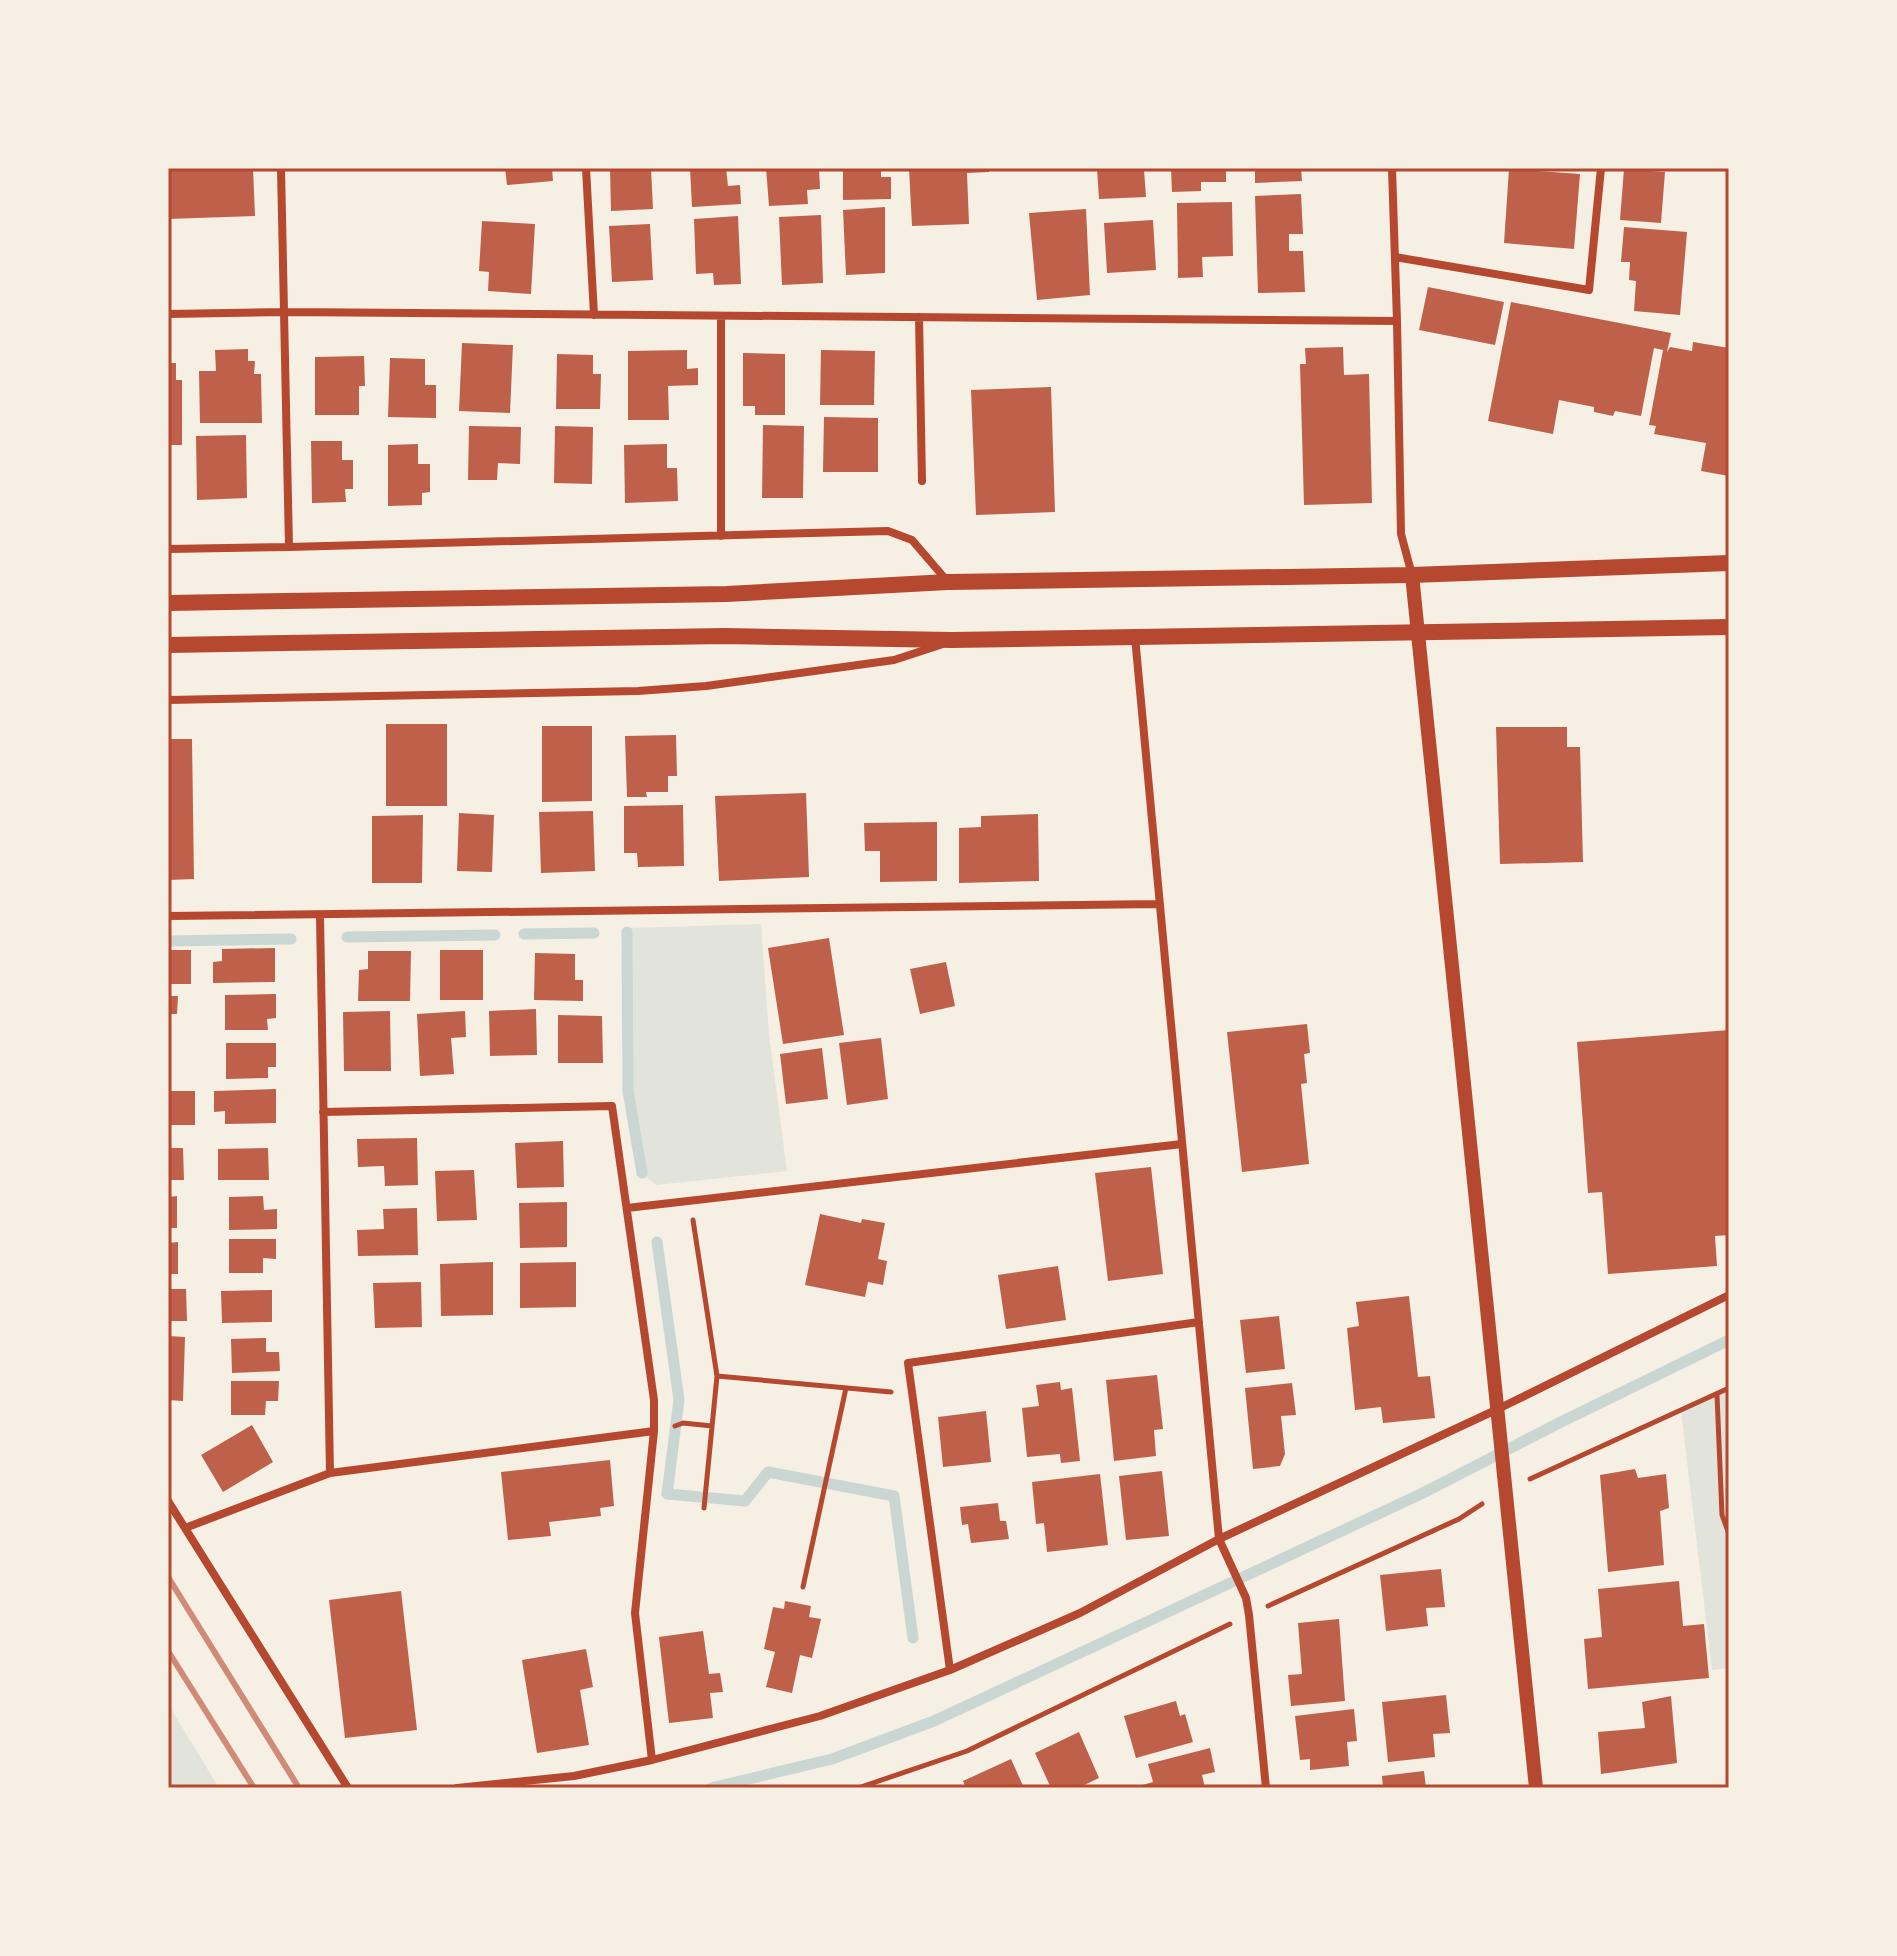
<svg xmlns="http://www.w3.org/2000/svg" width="1897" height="1956" font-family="Mulish,sans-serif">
  <rect width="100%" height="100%" fill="#f6efe4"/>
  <path fill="#e2e4dc" d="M 761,924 L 769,1034 L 787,1171 L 656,1185 L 642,1173 L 628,1091 L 627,928 Z
    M 1729,1386 L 1729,1668 L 1712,1670 L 1681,1411 Z
    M 168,1704 L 219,1788 L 168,1788 Z"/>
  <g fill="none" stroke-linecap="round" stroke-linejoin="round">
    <path stroke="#c9d6d2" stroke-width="11" d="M 627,932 L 628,1091 L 642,1173
      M 524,934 L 594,933
      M 347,937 L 495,935
      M 168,941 L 291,939
      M 657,1242 L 679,1400 L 667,1494 L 745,1501 L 768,1472 L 894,1496 L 913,1638
      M 711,1788 L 832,1759 L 934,1721 L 1421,1494 L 1561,1422 L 1729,1340"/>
  </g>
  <path fill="#bf614a" d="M 222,168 L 253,168 L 255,216 L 168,219 L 168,170 Z
    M 505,168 L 552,168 L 553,181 L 507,185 Z
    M 610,168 L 651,168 L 653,209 L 611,211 Z
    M 690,168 L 726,168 L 728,186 L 740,185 L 741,204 L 692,207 Z
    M 766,168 L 819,168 L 820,189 L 807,190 L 808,204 L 769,206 Z
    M 843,168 L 881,168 L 881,177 L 891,177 L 891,199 L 843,200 Z
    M 909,168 L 989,168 L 989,172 L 967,173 L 969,224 L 912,226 Z
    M 1097,168 L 1144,170 L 1146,197 L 1099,199 Z
    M 1171,168 L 1226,168 L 1226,182 L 1201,182 L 1201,191 L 1172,192 Z
    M 1255,168 L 1301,168 L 1302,181 L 1255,183 Z
    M 1509,169 L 1580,174 L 1574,249 L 1504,243 Z
    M 1624,169 L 1665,172 L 1661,223 L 1620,220 Z
    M 1301,194 L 1303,234 L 1289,234 L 1289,251 L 1303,251 L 1305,292 L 1258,293 L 1255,196 Z
    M 1232,202 L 1233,256 L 1202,257 L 1203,277 L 1178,278 L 1177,203 Z
    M 885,207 L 885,273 L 846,275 L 843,210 Z
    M 1086,209 L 1090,295 L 1037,300 L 1029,213 Z
    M 821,215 L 823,283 L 782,285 L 779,217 Z
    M 738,216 L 741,284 L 714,285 L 713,273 L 696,274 L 694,219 Z
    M 1153,220 L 1156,270 L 1107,273 L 1104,223 Z
    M 482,221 L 535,224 L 531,294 L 488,291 L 489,272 L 479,271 Z
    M 650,224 L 653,280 L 612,282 L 609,226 Z
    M 1624,227 L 1687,232 L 1680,315 L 1634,311 L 1636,281 L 1629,280 L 1630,262 L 1621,262 Z
    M 1428,287 L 1504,302 L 1495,345 L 1419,330 Z
    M 1511,302 L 1671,333 L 1667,352 L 1670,347 L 1692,351 L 1693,342 L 1729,348 L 1729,476 L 1701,471 L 1706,443 L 1654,434 L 1656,426 L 1649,425 L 1663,350 L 1654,348 L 1641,416 L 1615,411 L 1613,416 L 1594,412 L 1594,407 L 1559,400 L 1553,434 L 1488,421 Z
    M 462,343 L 513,345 L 510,413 L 459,411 Z
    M 1343,347 L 1344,375 L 1369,374 L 1372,503 L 1304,505 L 1300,364 L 1306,364 L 1305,348 Z
    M 248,349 L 248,361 L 255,361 L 254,374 L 261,374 L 262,423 L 200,423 L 199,371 L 216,371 L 215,350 Z
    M 687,350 L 687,369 L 698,368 L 698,385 L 668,386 L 669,420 L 628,420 L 628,351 Z
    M 821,350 L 875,351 L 874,405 L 820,405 Z
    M 743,353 L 785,354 L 785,415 L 755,415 L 755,406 L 743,406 Z
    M 557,354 L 593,355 L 593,374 L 601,374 L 600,409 L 556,409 Z
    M 364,356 L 365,386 L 359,386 L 359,415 L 315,415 L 315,357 Z
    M 390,358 L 425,359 L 425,385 L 436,385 L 436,418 L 388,417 Z
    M 168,363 L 176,363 L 176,380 L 182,380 L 182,445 L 168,445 Z
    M 1051,387 L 1055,512 L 976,515 L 971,390 Z
    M 824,417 L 878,418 L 878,472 L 823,472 Z
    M 763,425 L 804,426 L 803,498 L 762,498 Z
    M 469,426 L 521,427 L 520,464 L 498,463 L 497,480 L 468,480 Z
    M 555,426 L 593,427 L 592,484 L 554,483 Z
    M 246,435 L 247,498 L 197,500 L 196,436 Z
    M 311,441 L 342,441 L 342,460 L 353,460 L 353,489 L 345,489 L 346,502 L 312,503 Z
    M 418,444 L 418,464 L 430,464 L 430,492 L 422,493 L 422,505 L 388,506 L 388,445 Z
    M 667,444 L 667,468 L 677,468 L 678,501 L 625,503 L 624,445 Z
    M 386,724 L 447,724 L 447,806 L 386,806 Z
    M 542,726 L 592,726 L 592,801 L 542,802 Z
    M 1496,727 L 1567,727 L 1567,747 L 1580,747 L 1583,862 L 1500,864 Z
    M 676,735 L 677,776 L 668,776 L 668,792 L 646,792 L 647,797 L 627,797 L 625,736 Z
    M 168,739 L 192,739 L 194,879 L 168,880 Z
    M 806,793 L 809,877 L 719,881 L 715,796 Z
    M 683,805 L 684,866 L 638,867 L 637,853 L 624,853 L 624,806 Z
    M 593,811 L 595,871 L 541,873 L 539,812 Z
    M 459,813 L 494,815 L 492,872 L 457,871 Z
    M 1038,814 L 1039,881 L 959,883 L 959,828 L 981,827 L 981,816 Z
    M 423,815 L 422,883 L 372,883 L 372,816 Z
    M 937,822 L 937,881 L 880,882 L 880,851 L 865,851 L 864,823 Z
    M 829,938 L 844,1035 L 783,1044 L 768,948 Z
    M 275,948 L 275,982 L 213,983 L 213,962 L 222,961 L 222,949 Z
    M 168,950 L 191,950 L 191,984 L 168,984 Z
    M 440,950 L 483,950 L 483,1000 L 440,1000 Z
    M 368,951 L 411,951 L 410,1001 L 358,1001 L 359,970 L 368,969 Z
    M 535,953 L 575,954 L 575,980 L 583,980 L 583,1001 L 534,1000 Z
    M 946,962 L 955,1006 L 920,1014 L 910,969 Z
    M 276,994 L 276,1018 L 267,1019 L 268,1030 L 225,1030 L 225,995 Z
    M 168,996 L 178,996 L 177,1014 L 168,1014 Z
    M 536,1009 L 537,1055 L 490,1056 L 489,1011 Z
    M 390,1011 L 391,1071 L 344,1071 L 343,1012 Z
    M 465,1011 L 466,1037 L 451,1038 L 454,1074 L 420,1076 L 417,1014 Z
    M 558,1015 L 602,1016 L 603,1063 L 558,1063 Z
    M 1307,1024 L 1310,1053 L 1304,1054 L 1307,1083 L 1301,1084 L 1309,1164 L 1242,1172 L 1227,1032 Z
    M 1729,1030 L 1729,1235 L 1715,1236 L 1717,1266 L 1608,1274 L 1602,1192 L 1588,1193 L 1577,1042 Z
    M 881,1038 L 888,1099 L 847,1105 L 839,1043 Z
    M 226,1043 L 276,1043 L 276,1067 L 268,1067 L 268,1078 L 226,1079 Z
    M 822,1048 L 828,1099 L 786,1104 L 780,1054 Z
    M 276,1089 L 276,1123 L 225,1124 L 225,1111 L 214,1112 L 214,1091 Z
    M 168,1091 L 195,1091 L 195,1125 L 168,1125 Z
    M 417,1138 L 418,1185 L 385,1186 L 384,1166 L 358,1167 L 357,1139 Z
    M 563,1141 L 564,1187 L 517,1188 L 515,1143 Z
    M 168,1148 L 183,1148 L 184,1180 L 168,1180 Z
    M 268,1148 L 269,1180 L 218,1180 L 218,1149 Z
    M 1151,1167 L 1163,1274 L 1108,1281 L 1095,1173 Z
    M 474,1170 L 477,1220 L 437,1221 L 435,1171 Z
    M 177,1196 L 177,1228 L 168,1228 L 168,1197 Z
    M 263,1196 L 264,1210 L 277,1209 L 277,1229 L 229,1230 L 229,1197 Z
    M 567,1202 L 567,1247 L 520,1248 L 519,1203 Z
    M 417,1208 L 418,1255 L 358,1256 L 357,1230 L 384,1229 L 383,1209 Z
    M 820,1214 L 861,1223 L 862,1219 L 885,1223 L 878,1259 L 887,1261 L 883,1285 L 868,1282 L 865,1297 L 805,1285 Z
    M 229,1239 L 276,1239 L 276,1259 L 263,1258 L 263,1273 L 229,1273 Z
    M 178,1242 L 178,1274 L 168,1274 L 168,1243 Z
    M 493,1262 L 493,1315 L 441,1316 L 440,1264 Z
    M 576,1262 L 576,1307 L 520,1308 L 520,1263 Z
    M 1058,1266 L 1066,1320 L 1006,1329 L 998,1275 Z
    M 421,1282 L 422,1327 L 375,1328 L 373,1283 Z
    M 168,1289 L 186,1289 L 187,1321 L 168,1321 Z
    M 272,1290 L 272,1322 L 222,1323 L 221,1291 Z
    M 1409,1296 L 1418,1377 L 1430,1376 L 1435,1418 L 1383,1423 L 1381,1407 L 1355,1410 L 1347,1328 L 1359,1326 L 1356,1302 Z
    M 1279,1316 L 1285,1369 L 1246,1373 L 1240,1320 Z
    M 168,1336 L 185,1337 L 183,1401 L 168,1400 Z
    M 266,1338 L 266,1352 L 279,1352 L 280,1371 L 232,1373 L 231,1339 Z
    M 1157,1375 L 1163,1429 L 1154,1430 L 1156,1456 L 1114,1461 L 1106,1380 Z
    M 231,1381 L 279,1381 L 278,1401 L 266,1401 L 265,1415 L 231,1415 Z
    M 1060,1382 L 1061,1390 L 1072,1388 L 1080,1461 L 1061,1463 L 1060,1454 L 1027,1457 L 1022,1408 L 1039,1406 L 1036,1385 Z
    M 1292,1383 L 1296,1415 L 1281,1416 L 1285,1454 L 1280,1466 L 1253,1469 L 1245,1388 Z
    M 986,1411 L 991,1462 L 943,1467 L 938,1417 Z
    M 252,1425 L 273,1462 L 223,1492 L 201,1455 Z
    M 610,1460 L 614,1506 L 600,1508 L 601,1516 L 549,1522 L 551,1536 L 508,1540 L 501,1472 Z
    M 1635,1469 L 1638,1478 L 1666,1474 L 1669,1508 L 1660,1511 L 1664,1565 L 1608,1572 L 1600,1475 Z
    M 1162,1471 L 1169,1536 L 1126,1540 L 1119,1476 Z
    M 1100,1474 L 1108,1545 L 1047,1552 L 1044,1523 L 1036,1524 L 1032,1482 Z
    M 998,1503 L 1000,1521 L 1006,1521 L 1009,1539 L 971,1543 L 968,1524 L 962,1525 L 960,1507 Z
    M 1441,1569 L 1445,1607 L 1426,1608 L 1428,1626 L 1386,1631 L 1380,1575 Z
    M 1679,1581 L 1683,1626 L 1704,1624 L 1709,1678 L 1588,1689 L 1584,1639 L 1602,1637 L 1598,1589 Z
    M 401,1591 L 417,1730 L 345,1738 L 329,1600 Z
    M 785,1601 L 811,1606 L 809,1617 L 821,1619 L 812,1658 L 800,1655 L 792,1693 L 766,1687 L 775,1652 L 764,1649 L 773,1607 L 784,1609 Z
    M 1339,1619 L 1345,1701 L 1291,1706 L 1288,1675 L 1302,1674 L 1298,1623 Z
    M 703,1631 L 709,1674 L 720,1673 L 723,1692 L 710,1693 L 713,1718 L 669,1723 L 659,1637 Z
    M 586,1649 L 593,1687 L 580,1690 L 589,1745 L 537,1753 L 522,1660 Z
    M 1446,1695 L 1450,1733 L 1433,1734 L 1435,1757 L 1388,1762 L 1382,1702 Z
    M 1671,1696 L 1677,1763 L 1601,1774 L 1598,1732 L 1645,1728 L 1642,1702 Z
    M 1176,1701 L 1180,1716 L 1185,1714 L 1193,1742 L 1136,1758 L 1124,1716 Z
    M 1354,1709 L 1357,1741 L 1347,1742 L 1349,1766 L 1310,1770 L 1310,1759 L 1300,1760 L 1295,1716 Z
    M 1079,1732 L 1099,1778 L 1078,1788 L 1051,1788 L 1035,1753 Z
    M 1210,1748 L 1215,1772 L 1202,1775 L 1205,1788 L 1132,1788 L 1153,1782 L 1148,1764 Z
    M 1011,1759 L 1024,1788 L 966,1788 L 963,1781 Z
    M 1424,1771 L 1426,1788 L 1383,1788 L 1382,1776 Z"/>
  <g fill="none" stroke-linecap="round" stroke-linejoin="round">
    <path stroke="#b5482f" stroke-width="5" d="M 693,1220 L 717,1376 L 704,1508
      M 717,1376 L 891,1392
      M 1717,1395 L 1722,1515 L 1729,1534
      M 675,1426 L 683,1423 L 712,1426
      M 1530,1479 L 1729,1388
      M 803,1587 L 846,1388
      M 1268,1606 L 1459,1519 L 1482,1504
      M 858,1788 L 967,1751 L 1230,1624"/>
    <path stroke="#b5482f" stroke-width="8" d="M 281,168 L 284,312 L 1397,321 L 1401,534 L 1412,575
      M 586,168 L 594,315
      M 1392,168 L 1397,321
      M 1395,257 L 1589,290 L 1601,168
      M 168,314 L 284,312 L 289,547 L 168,549
      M 919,317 L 922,481
      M 721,536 L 721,316
      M 289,547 L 888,531 L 912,540 L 948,582
      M 1135,637 L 1219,1539 L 1246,1598 L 1249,1615 L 1266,1788
      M 168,700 L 638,691 L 706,686 L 894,660 L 940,645
      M 168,916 L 1160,904
      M 320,916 L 330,1473
      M 323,1112 L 612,1106 L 654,1400 L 654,1431 L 635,1613 L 652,1760
      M 627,1208 L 1182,1144
      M 168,1501 L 348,1788
      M 185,1528 L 330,1473 L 654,1431
      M 950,1670 L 908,1363 L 1199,1322
      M 457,1788 L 574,1776 L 652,1760 L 820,1716 L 950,1670 L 1080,1613 L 1219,1539 L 1498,1409 L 1729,1295"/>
    <path stroke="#b5482f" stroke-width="14" d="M 1412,575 L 1536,1788"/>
    <path stroke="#b5482f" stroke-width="16" d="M 168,603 L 727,594 L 948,582 L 1412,575 L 1729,563
      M 168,645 L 725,636 L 952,640 L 1729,627"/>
    <path stroke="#cf8b77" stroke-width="6" d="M 168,1577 L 299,1788
      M 168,1651 L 254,1788"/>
  </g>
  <rect width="1897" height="1956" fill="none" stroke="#f6efe4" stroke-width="340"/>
  <rect x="170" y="170" width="1557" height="1616" fill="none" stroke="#b5482f" stroke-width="3"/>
</svg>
